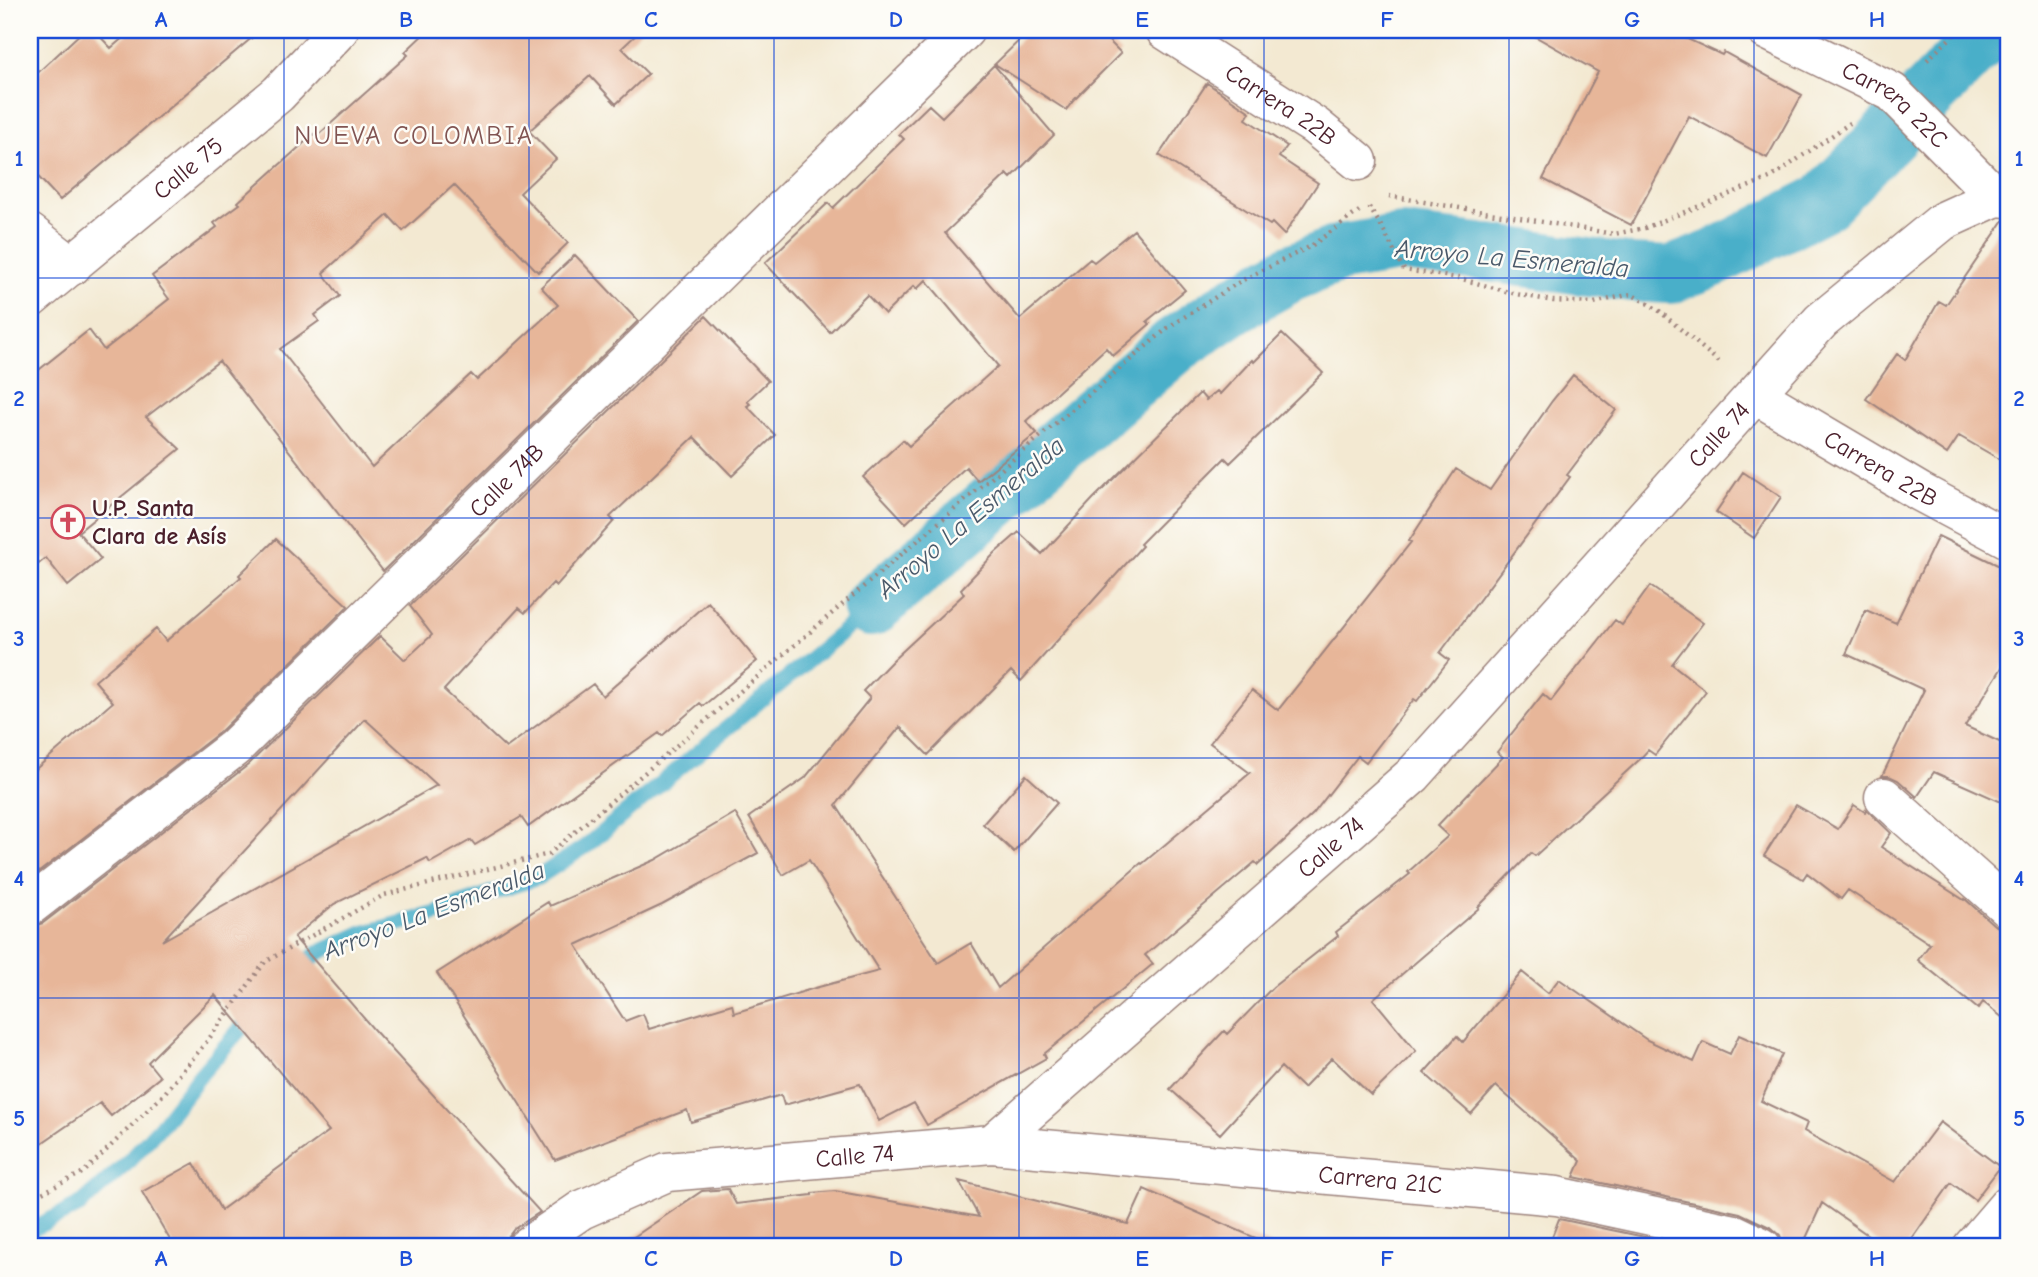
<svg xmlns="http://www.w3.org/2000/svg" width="2038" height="1277" font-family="'Comic Neue',sans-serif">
  <rect width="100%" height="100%" fill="#fdfcf7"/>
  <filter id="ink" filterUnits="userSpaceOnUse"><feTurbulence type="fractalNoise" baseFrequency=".0143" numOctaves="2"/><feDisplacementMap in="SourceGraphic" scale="14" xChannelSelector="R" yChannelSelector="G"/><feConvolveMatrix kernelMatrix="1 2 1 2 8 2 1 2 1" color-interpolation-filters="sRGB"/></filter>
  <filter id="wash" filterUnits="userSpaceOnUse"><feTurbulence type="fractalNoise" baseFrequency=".00686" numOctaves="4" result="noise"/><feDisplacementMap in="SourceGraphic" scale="28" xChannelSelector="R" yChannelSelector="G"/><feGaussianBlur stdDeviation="1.57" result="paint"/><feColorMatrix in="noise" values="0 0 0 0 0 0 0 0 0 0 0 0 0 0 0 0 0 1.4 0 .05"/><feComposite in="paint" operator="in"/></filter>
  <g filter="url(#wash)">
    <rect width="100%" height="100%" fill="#f3e9d2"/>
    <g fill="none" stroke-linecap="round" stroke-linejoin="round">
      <path stroke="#4aafc9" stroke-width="16" d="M 296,971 L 318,953 L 360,934 L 435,914 L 493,892 L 537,878 L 586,846 L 871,608
        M 30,1230 L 80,1205 L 126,1164 L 164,1122 L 201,1074 L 256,1011"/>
      <path stroke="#4aafc9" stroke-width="58" d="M 871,608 L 1175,345 L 1236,304 L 1291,273 L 1341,253 L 1403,243 L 1489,253 L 1632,273 L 1670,275 L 1714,258 L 1824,202 L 1991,30"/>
    </g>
    <g id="blocks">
      <path fill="#e7b699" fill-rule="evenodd" d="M 84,30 L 94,30 L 111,48 L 132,30 L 261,30 L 60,200 L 30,168 L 30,80 Z
        M 428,30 L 641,30 L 622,48 L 648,74 L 616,104 L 590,76 L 529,131 L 556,159 L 520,193 L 568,243 L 538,272 L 454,185 L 403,231 L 388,215 L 323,273 L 340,296 L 315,315 L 319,321 L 280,349 L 372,467 L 471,374 L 477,380 L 558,305 L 541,287 L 575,255 L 638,321 L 383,571 L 219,361 L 146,417 L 180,449 L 78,532 L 101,559 L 68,586 L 46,558 L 30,571 L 30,377 L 89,330 L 104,350 L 169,299 L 152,276 L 217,227 L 214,223 L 240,204 L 238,202 L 315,133 L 317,136 L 408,55 L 405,52 Z
        M 1030,30 L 1098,30 L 1121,53 L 1074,100 L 1066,110 L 995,64 Z
        M 1524,30 L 1668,30 L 1722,55 L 1724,52 L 1802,95 L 1767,158 L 1689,116 L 1631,225 L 1543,179 L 1598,72 Z
        M 994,65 L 1054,135 L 1011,178 L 1007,174 L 945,233 L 1020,319 L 1090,259 L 1094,262 L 1134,230 L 1185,290 L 1147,321 L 1150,324 L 1113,356 L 1106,348 L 1026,421 L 1037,433 L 978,481 L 966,467 L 906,523 L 863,477 L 903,440 L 909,446 L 998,366 L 926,280 L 917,289 L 914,286 L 885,314 L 867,295 L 830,332 L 765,263 L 828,203 L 833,208 L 904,139 L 899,134 L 929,105 L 942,117 Z
        M 1207,83 L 1250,112 L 1246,119 L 1287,146 L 1279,157 L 1318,183 L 1284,235 L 1272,223 L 1270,225 L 1159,155 Z
        M 2004,220 L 2008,220 L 2008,464 L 1959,436 L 1947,454 L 1866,399 L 1897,354 L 1905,360 L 1939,301 L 1946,305 Z
        M 706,316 L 768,381 L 747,401 L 750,404 L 747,406 L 775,435 L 732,476 L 694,437 L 610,517 L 614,521 L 556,586 L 553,583 L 525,613 L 519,608 L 444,690 L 506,748 L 593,684 L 603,696 L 708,602 L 757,661 L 703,706 L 700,703 L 662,736 L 659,733 L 528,827 L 521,817 L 475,845 L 471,840 L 430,863 L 427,858 L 334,904 L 294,937 L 374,1030 L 540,1212 L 514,1229 L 508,1237 L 505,1247 L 170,1247 L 173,1245 L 142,1192 L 194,1163 L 221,1210 L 329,1131 L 215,995 L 148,1062 L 160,1077 L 111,1116 L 100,1103 L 30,1151 L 30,927 L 43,923 L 248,765 L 380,636 L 405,660 L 432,635 L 410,606 ZM 365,719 L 437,785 L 162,941 Z
        M 1282,334 L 1323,373 L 1230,463 L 1225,458 L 1140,544 L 1142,546 L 1021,681 L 1011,671 L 928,755 L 900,727 L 836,805 L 938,963 L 971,943 L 998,988 L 1141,863 L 1142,864 L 1250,773 L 1210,743 L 1252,690 L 1278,710 L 1411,542 L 1409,541 L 1456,469 L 1490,490 L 1552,401 L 1573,375 L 1616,410 L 1567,475 L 1570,477 L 1440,653 L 1449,660 L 1417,701 L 1414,699 L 1366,762 L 1358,756 L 1313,814 L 1258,865 L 1255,862 L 1145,955 L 1153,964 L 1044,1054 L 1046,1058 L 927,1125 L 914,1103 L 879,1121 L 860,1084 L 784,1105 L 781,1095 L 691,1122 L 687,1110 L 555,1160 L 437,973 L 548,902 L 550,906 L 655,860 L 735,813 L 758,853 L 662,905 L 576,945 L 625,1021 L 643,1014 L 649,1029 L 732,1004 L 734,1013 L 815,988 L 879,971 L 809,860 L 783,875 L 749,817 L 805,778 L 870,698 L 863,691 L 892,661 L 964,594 L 961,589 L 995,553 L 1019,532 L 1042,554 L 1093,499 L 1200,393 L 1206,400 L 1217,391 L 1220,394 L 1252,360 L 1254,362 Z
        M 1743,472 L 1781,497 L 1754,538 L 1716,512 Z
        M 1938,536 L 2008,570 L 2008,658 L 1965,726 L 2008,746 L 2008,805 L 1934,772 L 1917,797 L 1898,780 L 1889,776 L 1882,776 L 1924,690 L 1846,654 L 1866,610 L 1896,623 Z
        M 276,539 L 348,606 L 220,732 L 30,879 L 30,774 L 113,702 L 95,681 L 156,629 L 166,641 L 241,577 L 239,575 Z
        M 1650,586 L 1703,623 L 1672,664 L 1706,691 L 1655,755 L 1648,750 L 1639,760 L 1535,856 L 1531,853 L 1478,907 L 1479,908 L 1373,999 L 1416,1051 L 1371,1095 L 1332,1058 L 1303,1088 L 1281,1067 L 1220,1134 L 1170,1089 L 1224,1031 L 1227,1034 L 1273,987 L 1338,936 L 1336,932 L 1410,874 L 1408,872 L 1448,836 L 1437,826 L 1503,757 L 1497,752 L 1543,694 L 1551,701 L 1615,620 L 1622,625 Z
        M 1026,775 L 1057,803 L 1014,852 L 983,824 Z
        M 1796,805 L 1838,829 L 1854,805 L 1865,812 L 1866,809 L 1891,833 L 1881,847 L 1964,900 L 1965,899 L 1994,925 L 2003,929 L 2008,929 L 2008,1022 L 1983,1002 L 1978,1009 L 1918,960 L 1930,944 L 1848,890 L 1841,899 L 1807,873 L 1803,879 L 1764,856 Z
        M 1522,972 L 1548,993 L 1559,979 L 1647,1040 L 1694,1062 L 1703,1042 L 1730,1054 L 1739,1035 L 1782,1054 L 1761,1101 L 1807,1123 L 1804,1131 L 1895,1182 L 1940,1122 L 2000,1167 L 1975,1200 L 1951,1183 L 1906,1247 L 1885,1247 L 1822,1203 L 1802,1247 L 1784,1247 L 1780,1235 L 1772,1228 L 1740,1213 L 1574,1177 L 1581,1161 L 1496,1086 L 1471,1114 L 1424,1073 L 1457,1036 L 1463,1042 Z
        M 959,1181 L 1128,1224 L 1144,1189 L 1276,1247 L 619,1247 L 702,1191 L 728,1189 L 736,1204 L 812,1195 L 812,1193 L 835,1191 L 979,1217 Z
        M 1559,1219 L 1692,1247 L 1548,1247 Z"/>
    </g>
  </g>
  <g filter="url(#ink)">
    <use href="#blocks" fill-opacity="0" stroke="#9e847e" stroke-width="2"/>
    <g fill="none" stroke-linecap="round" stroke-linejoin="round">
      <defs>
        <g id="minor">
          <path id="s1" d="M 1165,30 L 1315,126 L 1358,161"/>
          <path id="s2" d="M 1766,30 L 1892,92 L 1996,197 L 2008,198"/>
          <path d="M 30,233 L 72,266"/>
          <path id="s3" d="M 30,299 L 278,94 L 339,30"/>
          <path id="s4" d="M 1756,395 L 1920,492 L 2008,539"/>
          <path d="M 1884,797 L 2008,908"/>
          <path id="s5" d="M 30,906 L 234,748 L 965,30"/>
          <path id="s6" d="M 992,1144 L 1557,1196 L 1735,1234 L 1762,1247"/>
          <path id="s7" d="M 527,1247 L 581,1210 L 667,1172 L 992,1144 L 1413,775 L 1821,321 L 1943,221 L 1996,197"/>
          <path d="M 1972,1247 L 2008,1205"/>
        </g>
      </defs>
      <use href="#minor" stroke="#9e847e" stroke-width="41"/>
      <path stroke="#9e847e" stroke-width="4.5" stroke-dasharray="2 5" stroke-linecap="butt" d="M 1927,60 L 1959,30
        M 1389,196 L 1614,234 L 1645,228 L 1772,177 L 1850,123
        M 1369,207 L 1380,224 L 1404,270 L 1458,278 L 1516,294 L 1553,301 L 1594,303 L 1631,294 L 1657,309 L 1719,362
        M 30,1199 L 84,1172 L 163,1095 L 208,1040 L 265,962 L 384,895 L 549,854 L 1170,326 L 1241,281 L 1311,246 L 1362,209"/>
      <use href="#minor" stroke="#fff" stroke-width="38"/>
    </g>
  </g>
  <path fill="none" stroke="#1d4ed8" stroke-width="2" stroke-opacity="0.55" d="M 284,30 L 284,1247M 529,30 L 529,1247M 774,30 L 774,1247M 1019,30 L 1019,1247M 1264,30 L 1264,1247M 1509,30 L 1509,1247M 1754,30 L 1754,1247M 30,278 L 2008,278M 30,518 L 2008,518M 30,758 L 2008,758M 30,998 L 2008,998"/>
  <defs>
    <symbol id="church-ring" viewBox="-11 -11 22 22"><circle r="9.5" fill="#fdfcf7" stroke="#d1495b" stroke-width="1.5"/><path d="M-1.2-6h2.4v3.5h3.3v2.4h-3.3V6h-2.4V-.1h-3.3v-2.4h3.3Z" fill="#d1495b"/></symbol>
  </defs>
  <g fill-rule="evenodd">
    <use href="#church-ring" x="49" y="503" width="38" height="38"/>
  </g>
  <g text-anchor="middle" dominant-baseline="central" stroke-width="5" stroke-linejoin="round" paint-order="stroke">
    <g font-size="24" fill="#4a1f2b" stroke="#fdfcf7">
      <text stroke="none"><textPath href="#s1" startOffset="138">Carrera 22B</textPath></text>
      <text stroke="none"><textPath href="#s2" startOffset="150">Carrera 22C</textPath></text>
      <text stroke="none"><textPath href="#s3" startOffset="205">Calle 75</textPath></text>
      <text stroke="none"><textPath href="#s7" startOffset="1503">Calle 74</textPath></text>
      <text stroke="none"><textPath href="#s4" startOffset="145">Carrera 22B</textPath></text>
      <text stroke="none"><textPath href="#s5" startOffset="640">Calle 74B</textPath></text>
      <text stroke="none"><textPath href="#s7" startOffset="936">Calle 74</textPath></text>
      <text stroke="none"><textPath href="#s7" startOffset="348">Calle 74</textPath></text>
      <text stroke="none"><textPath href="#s6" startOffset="390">Carrera 21C</textPath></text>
    </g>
    <g font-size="24" font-weight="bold" fill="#4a1f2b" stroke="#fdfcf7" text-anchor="start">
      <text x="92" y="508">U.P. Santa<tspan x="92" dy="28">Clara de Asís</tspan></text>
    </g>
    <g font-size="26" letter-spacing="2" fill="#815452" stroke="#fdfcf7">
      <text x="414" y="136">NUEVA COLOMBIA</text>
    </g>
    <g font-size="26" font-style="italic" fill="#4a596a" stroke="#fdfcf7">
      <text transform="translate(1512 259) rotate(5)">Arroyo La Esmeralda</text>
      <text transform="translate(971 518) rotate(-40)">Arroyo La Esmeralda</text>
      <text transform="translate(434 911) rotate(-21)">Arroyo La Esmeralda</text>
    </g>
  </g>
  <rect width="2038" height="1277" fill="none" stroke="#fdfcf7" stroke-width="77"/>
  <rect x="38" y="38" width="1962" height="1200" fill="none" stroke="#1d4ed8" stroke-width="2.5"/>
  <g font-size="23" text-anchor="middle" font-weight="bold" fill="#1d4ed8">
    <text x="161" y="27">A</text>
    <text x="406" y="27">B</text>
    <text x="651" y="27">C</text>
    <text x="896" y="27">D</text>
    <text x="1142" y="27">E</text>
    <text x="1387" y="27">F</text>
    <text x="1632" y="27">G</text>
    <text x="1877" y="27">H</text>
    <text x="19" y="166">1</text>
    <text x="2019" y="166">1</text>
    <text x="19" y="406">2</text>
    <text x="2019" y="406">2</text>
    <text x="19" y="646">3</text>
    <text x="2019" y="646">3</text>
    <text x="19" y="886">4</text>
    <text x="2019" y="886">4</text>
    <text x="19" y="1126">5</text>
    <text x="2019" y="1126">5</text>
    <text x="161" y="1266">A</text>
    <text x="406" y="1266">B</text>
    <text x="651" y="1266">C</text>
    <text x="896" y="1266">D</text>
    <text x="1142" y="1266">E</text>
    <text x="1387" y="1266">F</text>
    <text x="1632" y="1266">G</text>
    <text x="1877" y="1266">H</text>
  </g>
</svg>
